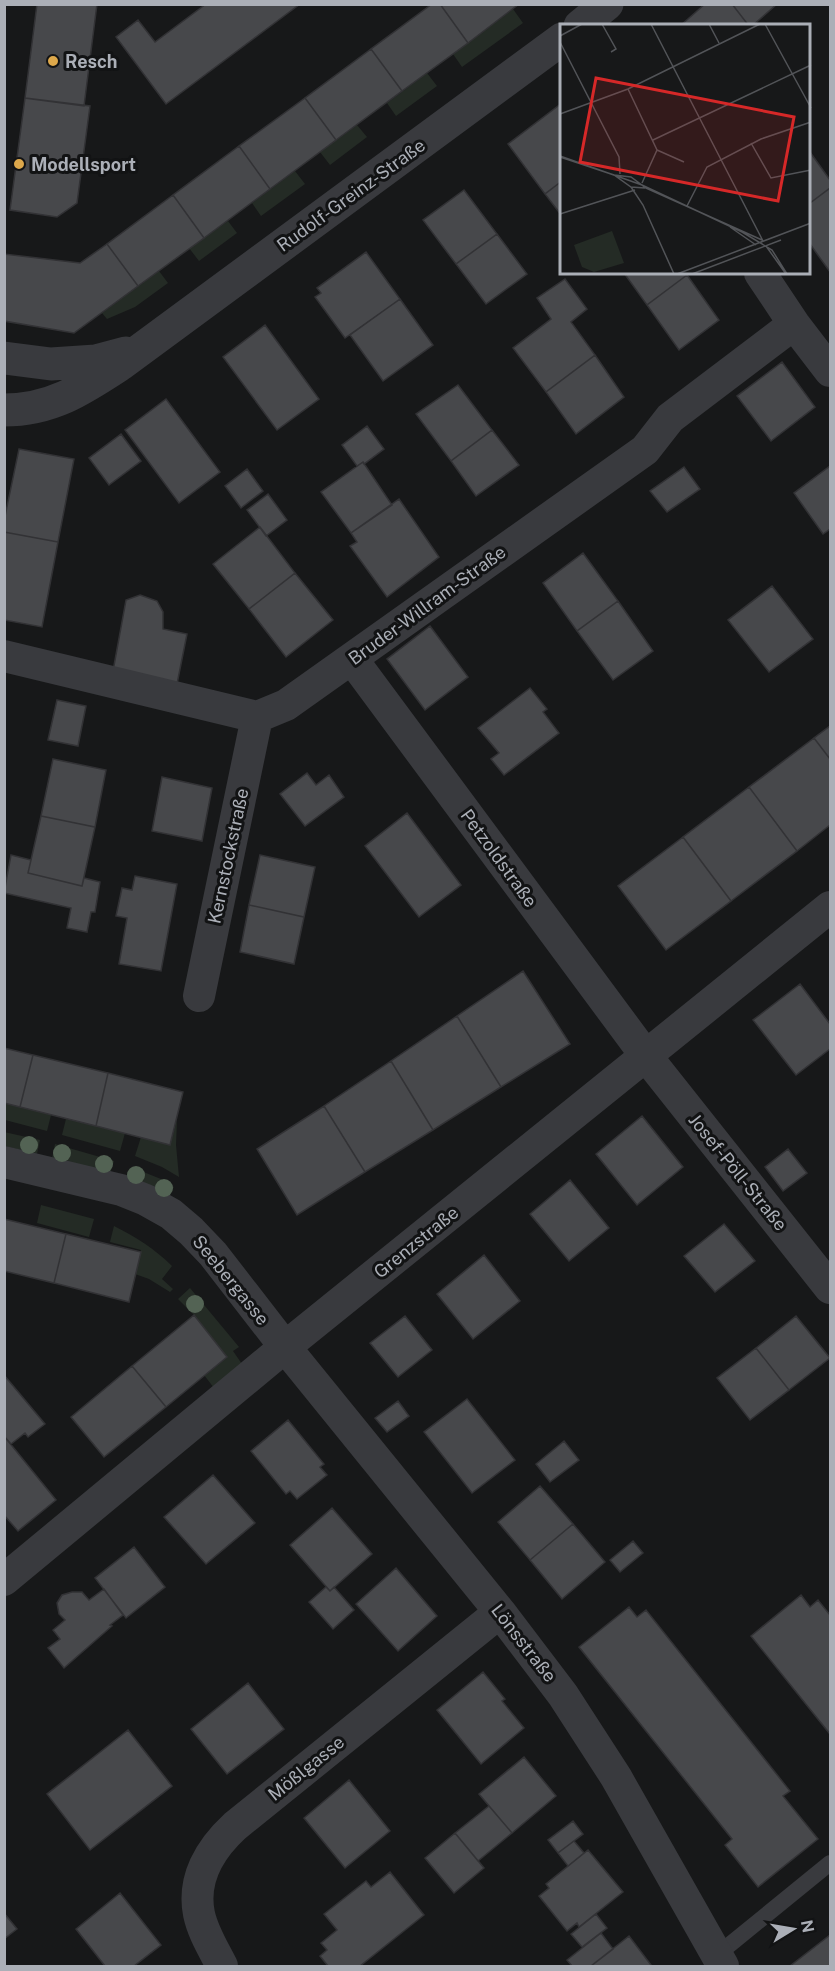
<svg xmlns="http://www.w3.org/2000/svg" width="835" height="1971" font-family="'Public Sans',sans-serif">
  <rect width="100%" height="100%" fill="#171819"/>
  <path fill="#242b25" d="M 513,9 L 523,23 L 462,67 L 453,54 Z
    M 427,73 L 437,86 L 396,116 L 387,103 Z
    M 357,125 L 367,137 L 330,165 L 320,152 Z
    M 295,171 L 305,184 L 261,216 L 252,203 Z
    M 228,221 L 237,233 L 199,261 L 189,248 Z
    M 159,271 L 168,283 L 135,307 L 107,319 L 102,313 Z
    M 5,1103 L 51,1115 L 47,1131 L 5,1120 Z
    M 66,1119 L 125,1133 L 120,1151 L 62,1135 Z
    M 177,1120 L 176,1145 L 179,1177 L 162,1167 L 135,1156 L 141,1137 L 170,1145 Z
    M 4,1132 L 40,1140 L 37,1154 L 5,1146 Z
    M 55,1144 L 114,1161 L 110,1174 L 52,1158 Z
    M 131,1167 L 161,1179 L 174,1187 L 166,1198 L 128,1180 Z
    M 41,1205 L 94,1219 L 89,1237 L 37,1223 Z
    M 114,1226 C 136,1237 155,1249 172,1266 L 162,1279 L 173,1289 L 170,1292 L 149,1279 L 135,1274 L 141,1250 L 110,1242 Z
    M 190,1288 L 239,1347 L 233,1351 L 242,1364 L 214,1388 L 204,1375 L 194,1315 L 178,1299 Z"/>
  <path fill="#47484b" stroke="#323235" stroke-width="1.5" d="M 37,4 L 97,4 L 84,106 L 25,98 Z
    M 206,4 L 300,4 L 166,104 L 116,37 L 138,20 L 155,42 Z
    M 432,4 L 440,4 L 468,43 L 402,91 L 371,49 Z
    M 440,4 L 519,4 L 468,43 Z
    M 705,4 L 732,4 L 749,26 L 680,26 Z
    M 732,4 L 777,4 L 752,26 L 749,26 Z
    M 371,49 L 402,91 L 336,140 L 305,98 Z
    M 25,98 L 90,106 L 77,203 L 57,217 L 10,210 Z
    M 305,98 L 336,140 L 270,189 L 239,146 Z
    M 562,103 L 562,181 L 545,194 L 508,144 Z
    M 239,146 L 270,189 L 204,238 L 173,195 Z
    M 810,152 L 830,180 L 830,188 L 810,203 Z
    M 562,181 L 562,216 L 545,194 Z
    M 830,188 L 830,272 L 810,244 L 810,203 Z
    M 464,190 L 497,234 L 456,264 L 423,220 Z
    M 173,195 L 204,238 L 138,286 L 107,244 Z
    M 497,234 L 527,274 L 486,304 L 456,264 Z
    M 107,244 L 138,286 L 74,333 L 4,321 L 4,254 L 80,263 Z
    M 366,252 L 400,299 L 345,338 L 315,297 L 321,293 L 317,288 Z
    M 624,273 L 685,273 L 687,275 L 647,305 Z
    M 687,275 L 719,320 L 679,350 L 647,305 Z
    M 565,279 L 587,309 L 571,322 L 595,355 L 546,392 L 513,348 L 551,319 L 537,298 Z
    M 400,299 L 433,345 L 383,381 L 350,335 Z
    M 265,325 L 319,399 L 277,430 L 223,357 Z
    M 595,355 L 624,397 L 576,434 L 546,392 Z
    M 782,362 L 815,407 L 771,441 L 737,396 Z
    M 458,385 L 492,430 L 451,461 L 416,414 Z
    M 166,399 L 220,472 L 179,503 L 125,430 Z
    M 367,426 L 384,449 L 364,464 L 363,462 L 357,466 L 342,445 Z
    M 492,430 L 519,465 L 476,496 L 451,461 Z
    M 121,434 L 141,461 L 109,485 L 89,458 Z
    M 19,449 L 74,459 L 58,542 L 4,532 L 4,521 Z
    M 363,462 L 392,505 L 351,533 L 321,492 Z
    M 830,466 L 830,529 L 823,534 L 794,493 Z
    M 684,467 L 700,489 L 667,512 L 650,491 Z
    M 247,469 L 263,491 L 241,508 L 225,486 Z
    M 268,494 L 287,520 L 266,536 L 247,510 Z
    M 399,499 L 439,557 L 387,597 L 350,546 L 357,542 L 351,533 Z
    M 260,527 L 295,573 L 249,609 L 213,564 Z
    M 4,532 L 58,542 L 42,627 L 4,620 Z
    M 583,553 L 618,601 L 577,631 L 543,583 Z
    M 295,573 L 333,620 L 286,657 L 249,609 Z
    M 772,586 L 813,639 L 769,672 L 728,620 Z
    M 140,595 L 157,601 L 163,612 L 163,629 L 187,634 L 177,684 L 113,671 L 126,600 Z
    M 618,601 L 653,651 L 613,680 L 577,631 Z
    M 430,626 L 468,677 L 425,710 L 387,659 Z
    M 530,688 L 547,709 L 543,712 L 559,733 L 504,775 L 491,759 L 499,753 L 478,728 Z
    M 57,700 L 86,706 L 78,746 L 48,740 Z
    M 830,726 L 830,759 L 814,738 Z
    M 814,738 L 830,759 L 830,825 L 797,851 L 749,787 Z
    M 53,759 L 106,770 L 95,827 L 41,816 Z
    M 307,773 L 316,785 L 329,775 L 344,797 L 305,826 L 280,794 Z
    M 162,777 L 212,788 L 202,841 L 152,831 Z
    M 749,787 L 797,851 L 731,901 L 683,837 Z
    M 407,813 L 461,885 L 419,917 L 365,846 Z
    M 41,816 L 95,827 L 82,886 L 28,873 Z
    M 683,837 L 731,901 L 666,950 L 618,886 Z
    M 11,855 L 31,860 L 28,873 L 82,886 L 84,878 L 100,882 L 95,912 L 91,912 L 87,932 L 67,928 L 71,908 L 4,893 Z
    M 260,855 L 315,867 L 304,917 L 249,905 Z
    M 135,876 L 177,884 L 161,971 L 119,964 L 127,918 L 116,916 L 122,888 L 132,890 Z
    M 249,905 L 304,917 L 294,964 L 240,952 Z
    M 523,971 L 570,1044 L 501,1087 L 457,1016 Z
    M 800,984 L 830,1024 L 830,1049 L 796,1075 L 753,1020 Z
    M 457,1016 L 501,1087 L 433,1130 L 391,1061 Z
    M 4,1048 L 33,1055 L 20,1107 L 4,1103 Z
    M 33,1055 L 108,1073 L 96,1126 L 20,1107 Z
    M 391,1061 L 433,1130 L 365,1172 L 324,1106 Z
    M 108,1073 L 183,1092 L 170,1145 L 96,1126 Z
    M 324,1106 L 365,1172 L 297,1215 L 257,1149 Z
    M 642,1116 L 683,1167 L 637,1205 L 596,1154 Z
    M 788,1149 L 807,1173 L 783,1191 L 765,1167 Z
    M 570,1180 L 609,1228 L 569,1261 L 530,1214 Z
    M 4,1219 L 66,1234 L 54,1283 L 4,1271 Z
    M 724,1224 L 755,1261 L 715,1292 L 684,1256 Z
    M 66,1234 L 141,1252 L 129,1302 L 54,1283 Z
    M 484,1255 L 520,1301 L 473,1339 L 437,1294 Z
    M 194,1315 L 227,1357 L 166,1407 L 132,1366 Z
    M 405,1316 L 432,1350 L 398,1377 L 370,1343 Z
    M 796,1316 L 830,1358 L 789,1390 L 756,1348 Z
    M 756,1348 L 789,1390 L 750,1420 L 717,1378 Z
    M 132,1366 L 166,1407 L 104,1457 L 71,1417 Z
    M 4,1375 L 45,1424 L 28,1437 L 25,1433 L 11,1444 L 4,1436 Z
    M 467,1399 L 515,1460 L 472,1493 L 424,1432 Z
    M 398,1401 L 409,1416 L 387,1432 L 375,1418 Z
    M 288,1420 L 324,1464 L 320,1467 L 327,1475 L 297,1499 L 290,1491 L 286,1494 L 251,1451 Z
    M 4,1436 L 56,1500 L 18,1531 L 4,1515 Z
    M 564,1441 L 579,1460 L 550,1482 L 536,1464 Z
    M 213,1475 L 255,1523 L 206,1564 L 164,1517 Z
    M 540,1486 L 573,1524 L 530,1560 L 498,1522 Z
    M 332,1508 L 372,1554 L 330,1591 L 290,1545 Z
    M 573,1524 L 605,1562 L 562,1599 L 530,1560 Z
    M 633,1541 L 643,1553 L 620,1572 L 610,1560 Z
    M 134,1547 L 165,1587 L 126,1618 L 95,1578 Z
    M 396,1568 L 437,1616 L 398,1651 L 356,1604 Z
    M 326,1587 L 330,1591 L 334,1587 L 354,1610 L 333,1629 L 309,1602 Z
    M 104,1589 L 123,1615 L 110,1625 L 112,1626 L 64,1668 L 48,1648 L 60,1639 L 53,1630 L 65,1620 L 59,1614 L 57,1603 L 62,1595 L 72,1592 L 82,1592 L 89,1600 Z
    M 801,1595 L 810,1607 L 818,1600 L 830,1615 L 830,1734 L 751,1636 Z
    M 629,1607 L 637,1617 L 646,1610 L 790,1791 L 783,1796 L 818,1839 L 758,1887 L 725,1845 L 732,1839 L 579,1647 Z
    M 483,1672 L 505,1699 L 502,1701 L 524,1728 L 481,1764 L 437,1710 Z
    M 248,1683 L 284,1729 L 227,1774 L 191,1729 Z
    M 128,1730 L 172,1786 L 90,1850 L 47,1794 Z
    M 524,1757 L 556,1796 L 512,1833 L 479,1794 Z
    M 349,1780 L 390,1831 L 345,1868 L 304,1818 Z
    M 489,1806 L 512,1833 L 478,1861 L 455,1833 Z
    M 573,1821 L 583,1834 L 558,1853 L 548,1840 Z
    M 455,1833 L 484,1868 L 454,1893 L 425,1858 Z
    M 574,1841 L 584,1853 L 568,1866 L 558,1853 Z
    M 588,1850 L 623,1892 L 579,1927 L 577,1923 L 567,1931 L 539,1896 L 549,1888 L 546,1884 Z
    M 390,1872 L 424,1915 L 360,1966 L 328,1966 L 320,1956 L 327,1950 L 321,1943 L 337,1930 L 324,1914 L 366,1881 L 371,1887 Z
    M 120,1893 L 161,1945 L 134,1966 L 105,1966 L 76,1929 Z
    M 4,1913 L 17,1929 L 4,1939 Z
    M 596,1914 L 607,1928 L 582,1947 L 571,1934 Z
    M 601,1933 L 613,1949 L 591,1966 L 572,1966 L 567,1960 Z
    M 830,1935 L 830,1966 L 790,1966 Z
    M 629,1936 L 651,1965 L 649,1966 L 591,1966 Z"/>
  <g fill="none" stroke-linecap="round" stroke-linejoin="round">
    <path stroke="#393a3e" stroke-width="16" d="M 717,1955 L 830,1863"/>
    <path stroke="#393a3e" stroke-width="32" d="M 760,273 L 794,324 L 830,371
      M 4,656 L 257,717 L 286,705 L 645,450 L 670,418 L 794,324
      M 352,659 L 646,1056 L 830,1288
      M 199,996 L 257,717
      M 4,1162 L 121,1190 L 146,1200 L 171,1214 L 191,1231 L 213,1254 L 285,1347 L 500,1612 L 563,1695 L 616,1777 L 723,1966
      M 4,1580 L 285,1347 L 830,907
      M 222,1966 C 214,1950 203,1933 199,1914 C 192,1879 210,1849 235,1826 L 500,1612"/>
    <path stroke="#393a3e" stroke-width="33" d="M 580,26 L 607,4
      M 4,358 L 51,364 L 96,361 L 126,353
      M 4,410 C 52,410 83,389 121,364 L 562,39"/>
  </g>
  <g fill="#536354">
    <circle cx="29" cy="1145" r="9"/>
    <circle cx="62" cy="1153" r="9"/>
    <circle cx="104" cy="1164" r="9"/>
    <circle cx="136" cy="1175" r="9"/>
    <circle cx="164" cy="1188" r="9"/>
    <circle cx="195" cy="1304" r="9"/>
  </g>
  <g fill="#dda84b" stroke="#121314" stroke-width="2">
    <circle cx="53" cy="61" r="6"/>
    <circle cx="19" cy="164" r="6"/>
  </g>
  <g text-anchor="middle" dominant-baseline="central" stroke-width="6" stroke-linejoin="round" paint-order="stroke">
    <g font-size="18" font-weight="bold" fill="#abafb7" stroke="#121314" text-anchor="start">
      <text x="65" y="61">Resch</text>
      <text x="31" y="164">Modellsport</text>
    </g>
    <g font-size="18" fill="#abafb7" stroke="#121314">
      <text transform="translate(351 195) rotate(-36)">Rudolf-Greinz-Straße</text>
      <text transform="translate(427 605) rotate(-36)">Bruder-Willram-Straße</text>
      <text transform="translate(228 856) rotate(-78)">Kernstockstraße</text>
      <text transform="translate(499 858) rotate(54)">Petzoldstraße</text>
      <text transform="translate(738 1172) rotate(51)">Josef-Pöll-Straße</text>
      <text transform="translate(416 1242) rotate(-39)">Grenzstraße</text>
      <text transform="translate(231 1280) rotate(51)">Seebergasse</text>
      <text transform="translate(524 1643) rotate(52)">Lönsstraße</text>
      <text transform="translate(306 1768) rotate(-39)">Mößlgasse</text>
    </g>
  </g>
  <g transform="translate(560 24)">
    <rect width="250" height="250" fill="#171819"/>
    <path d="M 52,207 L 64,239 L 34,248 L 22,243 L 14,221 Z" fill="#242b25"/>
    <path fill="none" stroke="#525458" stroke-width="1.5" d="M 42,0 L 56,25 L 51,28M 91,0 L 203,217M 149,0 L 159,19M 205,0 L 251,84M 0,12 L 22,0M 0,18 L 59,133 L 60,150M 68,65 L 97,126 L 82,159M 0,90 L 68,65 L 200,0M 93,116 L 251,41M 191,119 L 211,154 L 251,146M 97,126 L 124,138M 0,132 L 82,161 L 182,208 L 212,226 L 227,250M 0,133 L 54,151 L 71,163 L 85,164M 54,151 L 71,153 L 86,164 L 202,216M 71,163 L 83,181 L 114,250M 127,182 L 147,143 L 201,115 L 251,98M 0,190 L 75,166M 170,203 L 196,221M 206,222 L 226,250M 117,250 L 251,199M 132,250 L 221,216"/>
    <path fill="#d62828" fill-opacity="0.15" stroke="#d62828" stroke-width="3" d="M 36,54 L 234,93 L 218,177 L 20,138 Z"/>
    <rect width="250" height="250" fill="none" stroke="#abafb7" stroke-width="3"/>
  </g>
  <rect width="835" height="1971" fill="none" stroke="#abafb7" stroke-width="12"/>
  <g transform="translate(793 1929) rotate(79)" stroke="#121314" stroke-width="4.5" paint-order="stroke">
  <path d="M0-4.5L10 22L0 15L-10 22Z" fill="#abafb7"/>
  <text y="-9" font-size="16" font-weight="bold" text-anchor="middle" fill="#abafb7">N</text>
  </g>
</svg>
